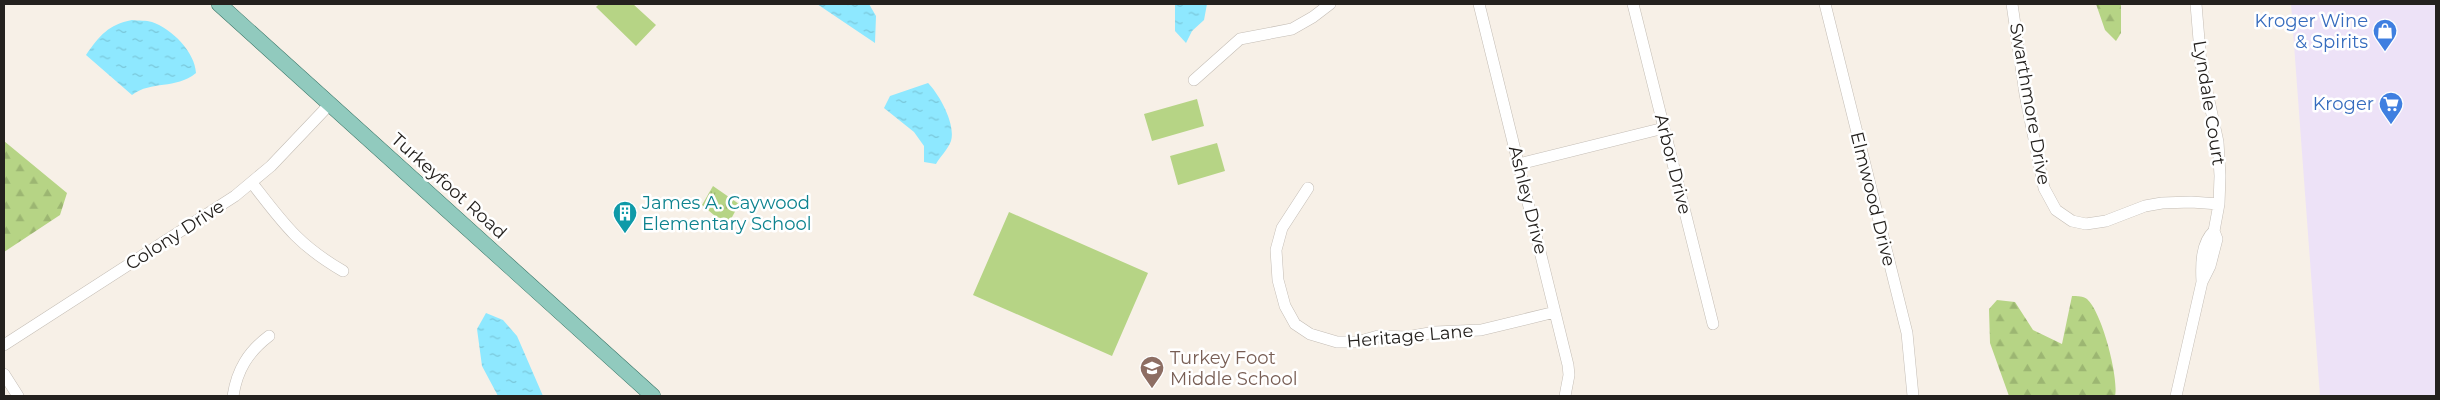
<svg xmlns="http://www.w3.org/2000/svg" width="2440" height="400" font-family="Montserrat,sans-serif">
  <defs>
    <pattern id="forest-firs" width="22" height="20" patternUnits="userSpaceOnUse" patternTransform="scale(1.25)"><rect width="22" height="20" fill="#b6d485"/><path d="M5 1l3.5 6h-7zM16 11l3.5 6h-7z" fill="#9cb672"/></pattern>
    <pattern id="park-tufts" width="24" height="20" patternUnits="userSpaceOnUse" patternTransform="scale(1.25)"><rect width="24" height="20" fill="#b6d485"/><path d="M3 7l-1-3M5 7V3M7 7l1-3M15 17l-1-3M17 17v-4M19 17l1-3" fill="none" stroke="#9cb672"/></pattern>
    <pattern id="water-ripples" width="26" height="14" patternUnits="userSpaceOnUse" patternTransform="scale(1.25)"><rect width="26" height="14" fill="#8ee8ff"/><path d="M2 4q2-2 4 0t4 0M15 11q2-2 4 0t4 0" fill="none" stroke="#7ac7da"/></pattern>
  </defs>
  <rect width="100%" height="100%" fill="#f7f0e7"/>
  <path fill="#ede2f7" d="M 2291,4 L 2436,4 L 2436,396 L 2320,396 Z"/>
  <path fill="#b6d485" d="M 599,4 L 633,4 L 656,25 L 636,46 L 596,7 Z
    M 1197,99 L 1204,126 L 1152,141 L 1144,114 Z
    M 1217,143 L 1225,171 L 1178,185 L 1170,156 Z
    M 1009,212 L 1148,273 L 1112,356 L 973,295 Z"/>
  <path fill="url(#forest-firs)" d="M 2096,4 L 2121,4 L 2121,33 L 2116,41 L 2105,30 Z
    M 4,141 L 67,193 L 60,215 L 4,252 Z
    M 2072,296 C 2077,296 2083,296 2087,299 C 2102,312 2119,378 2115,396 L 2009,396 L 1990,343 L 1989,309 L 1997,300 L 2015,302 L 2033,330 L 2062,344 Z"/>
  <path fill="url(#park-tufts)" d="M 713,186 L 739,204 L 730,221 L 721,221 L 702,205 Z"/>
  <path fill="url(#water-ripples)" d="M 817,4 L 869,4 L 876,16 L 875,43 Z
    M 1175,4 L 1207,4 L 1204,20 L 1192,31 L 1186,43 L 1175,31 Z
    M 132,20 C 139,21 146,20 152,22 C 172,29 195,52 196,73 C 175,90 152,80 132,95 L 86,55 C 100,35 108,25 132,20 Z
    M 928,83 C 939,94 956,124 951,141 C 948,149 940,157 936,164 L 924,162 L 924,146 L 914,132 L 884,108 L 890,96 Z
    M 486,313 L 503,320 L 517,336 L 543,396 L 498,396 L 482,366 L 477,329 Z"/>
  <g fill="none" stroke-linecap="round" stroke-linejoin="round">
    <defs>
      <path id="minor" d="M 1479,4 L 1568,365 L 1569,375 L 1565,396
        M 1633,4 L 1713,324
        M 1825,4 L 1907,333 L 1913,396
        M 2012,4 L 2025,94 L 2044,188 L 2056,210 L 2072,221 L 2086,224 L 2106,221 L 2145,206 L 2162,203 L 2191,202 L 2219,204
        M 1194,80 L 1240,39 L 1292,29 L 1313,17 L 1330,4
        M 1519,164 L 1664,128
        M 252,183 C 283,223 298,245 343,271
        M 1308,188 L 1282,228 L 1276,250 L 1278,280 L 1285,306 L 1295,324 L 1310,334 L 1337,342 L 1357,342 L 1378,336 L 1407,337 L 1435,332 L 1481,330 L 1555,312
        M 2202,282 C 2201,265 2201,243 2214,231
        M 4,345 L 235,196 L 271,166 L 329,105
        M 4,374 L 18,396
        M 233,396 C 237,370 248,352 269,336
        M 2176,396 L 2202,282 L 2210,266 L 2217,239 L 2214,231 L 2219,204 L 2220,176 L 2218,142 L 2201,64 L 2196,4"/>
      <path id="major" d="M 219,4 L 653,396"/>
    </defs>
    <use href="#minor" stroke="#c4bdb5" stroke-width="12"/>
    <use href="#major" stroke="#3b7769" stroke-width="16"/>
    <use href="#minor" stroke="#fff" stroke-width="11"/>
    <use href="#major" stroke="#91cabe" stroke-width="15"/>
  </g>
  <defs>
    <symbol id="shop-pin" viewBox="-11 -11 22 30"><path d="M0 17L-7.5 6A9.5 9.5 0 1 1 7.5 6Z" fill="#3f7fe0" stroke="#fff"/><path d="M-5-2.5h2.3a2.7 3.5 0 0 1 5.4 0H5L5.5 6h-11ZM-1.5-2.5h3a1.5 2.3 0 0 0-3 0Z" fill="#fff"/></symbol>
    <symbol id="supermarket-pin" viewBox="-11 -11 22 30"><path d="M0 17L-7.5 6A9.5 9.5 0 1 1 7.5 6Z" fill="#3f7fe0" stroke="#fff"/><path d="M-6-5.5h2.5l.6 2H6L4.5 2H-2.5L-4.4-4H-6ZM-1.5 3.2a1.3 1.3 0 1 0 .1 0ZM3 3.2a1.3 1.3 0 1 0 .1 0Z" fill="#fff"/></symbol>
    <symbol id="building-pin" viewBox="-11 -11 22 30"><path d="M0 17L-7.5 6A9.5 9.5 0 1 1 7.5 6Z" fill="#0f9aa8" stroke="#fff"/><path d="M-4-6H4V6H1V3H-1V6H-4ZM-2.5-4.3h1.7v1.8h-1.7ZM.8-4.3h1.7v1.8H.8ZM-2.5-1h1.7V.8h-1.7ZM.8-1h1.7V.8H.8Z" fill="#fff"/></symbol>
    <symbol id="school-pin" viewBox="-11 -11 22 30"><path d="M0 17L-7.5 6A9.5 9.5 0 1 1 7.5 6Z" fill="#8d6e63" stroke="#fff"/><path d="M0-5L7-2L0 1L-7-2ZM-4 1L0 2.5L4 1V4Q0 6-4 4Z" fill="#fff"/></symbol>
  </defs>
  <g fill-rule="evenodd">
    <use href="#shop-pin" x="2371" y="17" width="28" height="38"/>
    <use href="#supermarket-pin" x="2377" y="90" width="28" height="38"/>
    <use href="#building-pin" x="611" y="199" width="28" height="38"/>
    <use href="#school-pin" x="1138" y="354" width="28" height="38"/>
  </g>
  <g text-anchor="middle" dominant-baseline="central" stroke-width="5" stroke-linejoin="round" paint-order="stroke">
    <g font-size="18" fill="#366cbe" stroke="#fff" text-anchor="end">
      <text x="2368" y="21">Kroger Wine<tspan x="2368" dy="21">&amp; Spirits</tspan></text>
      <text x="2374" y="104">Kroger</text>
    </g>
    <g font-size="18" fill="#24211e" stroke="#fff">
      <text transform="translate(2209 103) rotate(81)">Lyndale Court</text>
      <text transform="translate(2030 104) rotate(80)">Swarthmore Drive</text>
      <text transform="translate(1673 164) rotate(76)">Arbor Drive</text>
      <text transform="translate(449 186) rotate(42)">Turkeyfoot Road</text>
      <text transform="translate(1873 199) rotate(76)">Elmwood Drive</text>
      <text transform="translate(1528 200) rotate(76)">Ashley Drive</text>
      <text transform="translate(175 235) rotate(-33)">Colony Drive</text>
      <text transform="translate(1410 336) rotate(-5)">Heritage Lane</text>
    </g>
    <g font-size="18" fill="#0d838f" stroke="#fff" text-anchor="start">
      <text x="642" y="203">James A. Caywood<tspan x="642" dy="21">Elementary School</tspan></text>
    </g>
    <g font-size="18" fill="#785e54" stroke="#fff" text-anchor="start">
      <text x="1170" y="358">Turkey Foot<tspan x="1170" dy="21">Middle School</tspan></text>
    </g>
  </g>
  <rect width="2440" height="400" fill="none" stroke="#24211e" stroke-width="10"/>
</svg>
